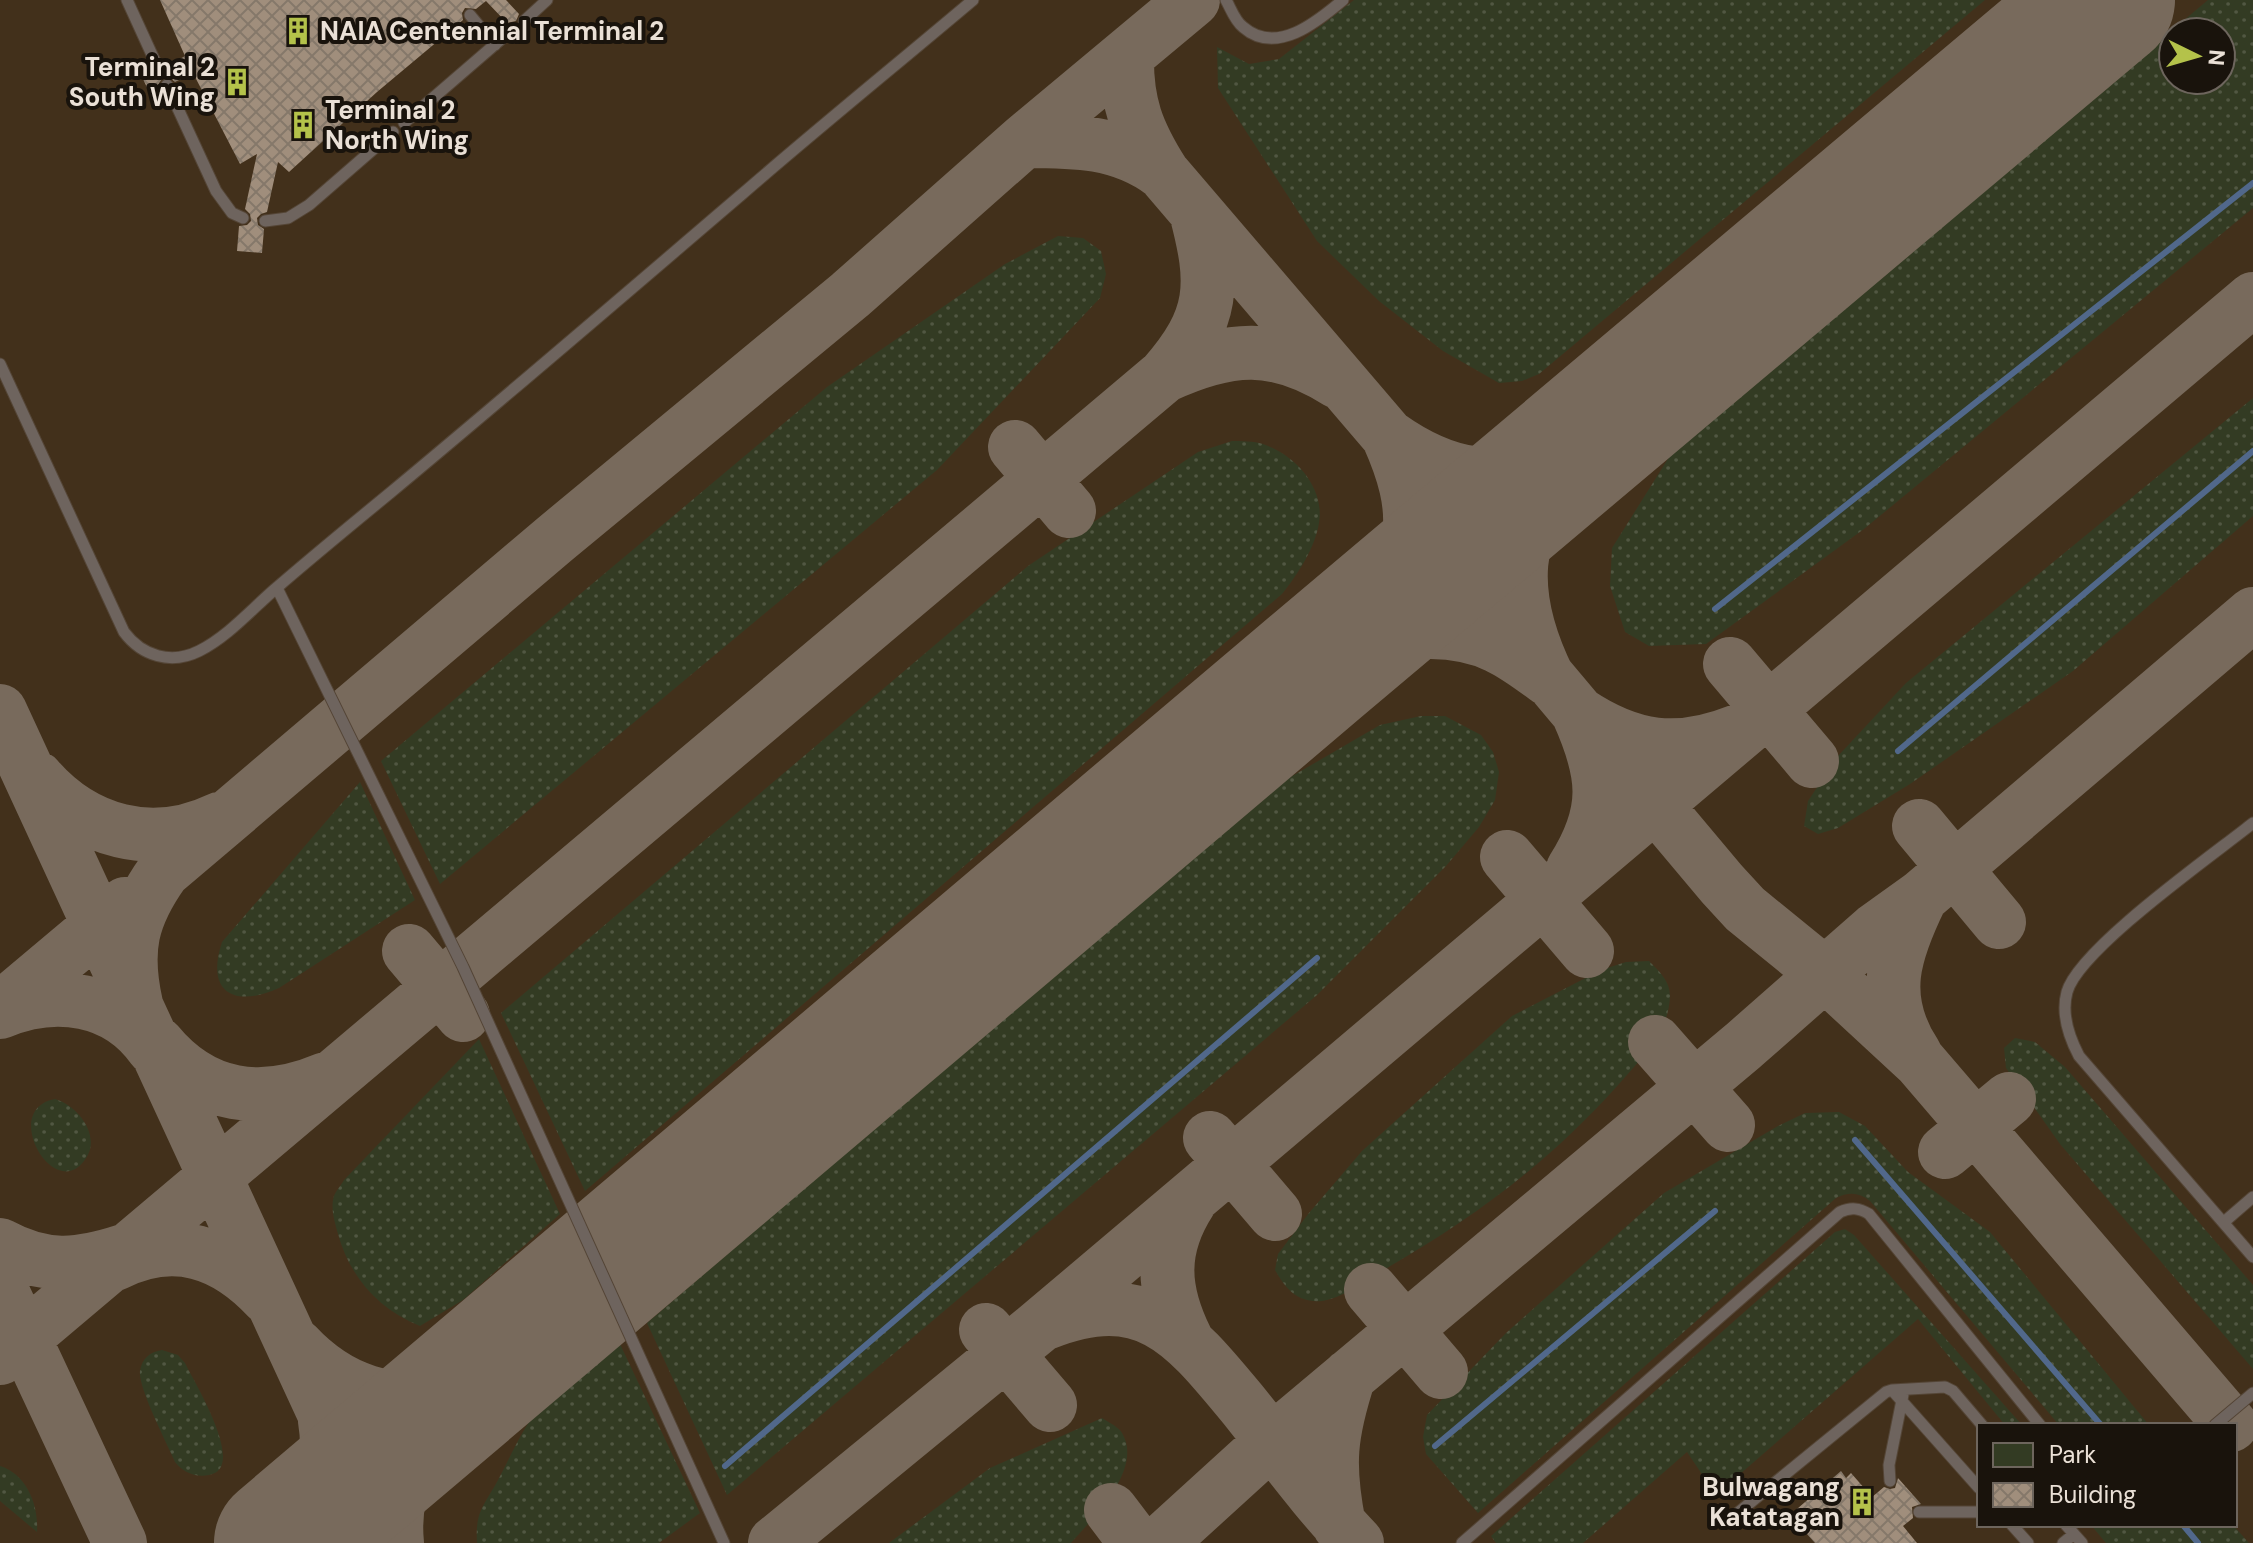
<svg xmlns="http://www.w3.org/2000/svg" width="2253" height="1543" font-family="'DM Sans',sans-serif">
  <defs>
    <pattern id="green-dots" width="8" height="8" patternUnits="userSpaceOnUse" patternTransform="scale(2)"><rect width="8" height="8" fill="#333b23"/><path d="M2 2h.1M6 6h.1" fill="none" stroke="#515742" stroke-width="1.8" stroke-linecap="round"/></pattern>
    <pattern id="building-cross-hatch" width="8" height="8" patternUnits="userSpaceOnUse" patternTransform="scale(2)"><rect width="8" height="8" fill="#a08e7c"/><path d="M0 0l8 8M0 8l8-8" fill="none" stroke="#85786a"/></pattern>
  </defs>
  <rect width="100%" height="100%" fill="#372818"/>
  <path fill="#42301b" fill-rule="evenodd" d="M 0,0 L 2253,0 L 2253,1543 L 0,1543 ZM 2173,32 L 2221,32 L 2221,80 L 2173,80 ZM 1979,1425 L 2235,1425 L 2235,1525 L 1979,1525 Z"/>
  <path fill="url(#green-dots)" fill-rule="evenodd" d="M 1354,0 L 1985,0 L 1539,374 L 1522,381 L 1499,383 L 1443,351 L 1379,301 L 1317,241 L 1218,88 L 1217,47 L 1249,64 L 1279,59 Z
    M 2208,0 L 2253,0 L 2253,208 L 1864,529 L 1706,644 L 1649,646 L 1625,632 L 1610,586 L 1612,548 L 1676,446 ZM 2173,32 L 2221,32 L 2221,80 L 2173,80 Z
    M 1058,236 L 1083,238 L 1101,251 L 1106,274 L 1100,298 L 937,470 L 440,884 L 381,761 L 827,387 L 1005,264 Z
    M 2253,398 L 2253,516 L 2073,671 L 1910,784 L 1838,828 L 1818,834 L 1804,826 L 1808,801 L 1838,756 L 1906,683 Z
    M 1232,441 C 1242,441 1253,441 1263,444 C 1295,455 1325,487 1319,523 C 1315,548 1298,574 1282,594 L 585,1191 L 501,1013 L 1028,566 L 1198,452 Z
    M 1421,716 L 1445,716 L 1481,735 L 1493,752 L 1499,772 L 1495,800 L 1479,827 L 1446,866 L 1317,995 L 727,1495 L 647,1323 L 1270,789 L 1380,725 Z
    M 360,782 L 415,900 L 279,988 C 235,1008 205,993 222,942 Z
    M 1649,961 C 1659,971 1670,981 1670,996 C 1669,1032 1641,1059 1619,1084 C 1549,1162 1477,1216 1387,1268 C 1367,1279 1344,1298 1322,1301 C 1297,1303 1286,1289 1275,1270 L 1278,1254 L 1309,1213 L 1362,1151 L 1512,1016 L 1601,970 L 1626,962 Z
    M 2015,1038 L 2035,1042 L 2065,1067 L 2253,1285 L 2253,1369 L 2060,1144 L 2006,1068 L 2004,1048 Z
    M 479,1039 L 560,1214 L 463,1300 L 420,1326 C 378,1309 350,1277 338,1234 C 335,1223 330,1208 334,1196 C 336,1191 341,1185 344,1180 Z
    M 55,1099 C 79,1106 103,1138 84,1161 C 53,1202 0,1109 55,1099 Z
    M 1839,1112 L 1865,1126 L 1908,1172 L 1990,1232 L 2149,1425 L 2059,1425 L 1870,1201 C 1859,1192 1848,1192 1836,1198 L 1478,1513 L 1426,1454 L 1423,1437 L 1427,1415 L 1506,1333 L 1664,1193 L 1778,1126 L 1805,1113 Z
    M 1845,1229 L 1854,1235 L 2022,1425 L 2005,1425 L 1918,1319 L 1716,1495 L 1687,1452 L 1583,1543 L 1496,1543 L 1491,1536 L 1835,1232 Z
    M 620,1344 L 700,1513 L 659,1543 L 477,1543 C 475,1511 484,1506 498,1480 C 512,1454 524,1423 546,1401 C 568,1380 596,1362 620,1344 Z
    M 162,1350 L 178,1355 L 185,1363 C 194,1382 248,1469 209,1475 C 195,1478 183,1472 175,1462 C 167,1443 138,1388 140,1371 C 142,1358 150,1352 162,1350 Z
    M 1102,1418 C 1108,1422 1119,1427 1122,1433 C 1144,1469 1092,1519 1071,1543 L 889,1543 L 990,1468 Z
    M 0,1466 C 27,1474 39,1506 37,1532 L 0,1501 Z
    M 2091,1525 L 2233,1525 L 2249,1543 L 2106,1543 Z"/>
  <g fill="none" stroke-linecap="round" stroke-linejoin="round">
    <path stroke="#51688b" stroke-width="6" d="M 1715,609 L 2253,183
      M 1898,751 L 2253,451
      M 1855,1140 L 2101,1425
      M 1435,1446 L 1715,1211
      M 725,1466 L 1317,958
      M 2183,1525 L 2198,1543"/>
    <path stroke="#786a5c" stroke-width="54" d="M 1127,55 C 1126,103 1137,132 1163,173 L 1388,436 L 1435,503 L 1502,618 L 1528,653 L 1722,884 L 1745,909 L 1826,975 L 1920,1062 L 2231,1425
      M 1024,141 C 1075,141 1120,141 1163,173
      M 1196,212 C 1215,284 1215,318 1164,376 C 1229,346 1275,342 1338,382
      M 1015,447 L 1069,511
      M 1368,622 C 1418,555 1422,512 1388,436 C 1447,478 1501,488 1567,453
      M 1319,664 C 1333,656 1348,647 1363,642 C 1405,629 1457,627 1497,646 C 1516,655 1533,668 1549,680 C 1506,593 1512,533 1567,453
      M 1730,664 L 1812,761
      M 0,711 L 384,1543
      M 37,778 C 84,832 152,851 219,819
      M 1919,826 L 1999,922
      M 1507,857 L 1587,951
      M 1573,869 C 1610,811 1605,773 1578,713 C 1632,749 1678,755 1738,731
      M 409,951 L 463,1015
      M 136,1004 C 124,950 131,917 163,872 L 555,539 L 850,295 L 1024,141 L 1193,0
      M 0,1009 L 125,904
      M 0,1012 C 55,989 117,997 153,1048
      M 1655,1042 L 1728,1125
      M 157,1043 C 203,1099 262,1106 326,1079
      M 1915,1054 C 1878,998 1894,952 1921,897
      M 1210,1138 L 1275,1214
      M 1945,1152 L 2009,1099
      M 0,1245 C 44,1269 78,1266 124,1251
      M 115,1264 C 174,1234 225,1252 268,1298
      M 0,1287 L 120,1543
      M 1371,1290 L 1441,1372
      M 1046,1323 C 1147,1283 1185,1335 1244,1406 C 1281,1452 1316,1501 1357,1543
      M 986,1330 L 1050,1405
      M 1186,1339 C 1162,1290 1159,1249 1190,1201
      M 296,1345 C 337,1389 394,1412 453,1388 C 469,1382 482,1371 496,1362
      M 0,1358 L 1164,376
      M 1111,1510 L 1136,1543
      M 1339,1525 C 1327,1465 1330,1434 1349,1376
      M 294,1532 C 320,1498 332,1464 325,1421
      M 397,1543 C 392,1494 411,1450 439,1411
      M 775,1543 L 1042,1324 L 2253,299
      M 1160,1543 L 1272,1441 L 1743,1046 L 1875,930 L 1921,897 L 2253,614"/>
    <path stroke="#786a5c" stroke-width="136" d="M 282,1543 L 1319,664 L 2107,0"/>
  </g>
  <path fill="url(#building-cross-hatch)" d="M 160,0 L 506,0 L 519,14 L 516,21 L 507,23 L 486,1 L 476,9 L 465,8 L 462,13 L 463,20 L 377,92 L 289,172 L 278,162 L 267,212 L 261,214 L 257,218 L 258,225 L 264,229 L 262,253 L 237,251 L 239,226 L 247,225 L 251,221 L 250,214 L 245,209 L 257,154 L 240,164 L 193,73 L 175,82 L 169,77 L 163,78 L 159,83 L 160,89 L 150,94 L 143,79 L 152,74 L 157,78 L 163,77 L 167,72 L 167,66 L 185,56 Z
    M 1841,1471 L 1846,1478 L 1851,1473 L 1872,1497 L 1884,1487 L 1890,1489 L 1895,1488 L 1898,1478 L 1921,1504 L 1912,1507 L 1913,1518 L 1903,1526 L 1917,1543 L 1815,1543 L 1790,1515 Z"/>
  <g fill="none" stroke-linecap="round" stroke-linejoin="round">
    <defs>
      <path id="service" d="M 127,0 L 159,70
        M 1226,0 C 1231,9 1235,21 1243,27 C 1276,56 1317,22 1343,0
        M 470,15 L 495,45
        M 524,21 L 547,0
        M 167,85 L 216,191 L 232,213 L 243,218
        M 404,123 L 513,29
        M 265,221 L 288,218 L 309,205 L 393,132
        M 0,364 L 124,632 C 142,656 171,665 199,651 C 227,637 250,611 274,590 C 312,557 351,525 390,493 C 508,395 624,295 741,195 C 817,129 896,65 973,0
        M 277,588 L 463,967 L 724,1543
        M 2253,823 C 2213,855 2079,949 2067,992 C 2061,1014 2069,1037 2079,1056 L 2253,1257
        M 2224,1222 L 2253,1197
        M 1892,1390 L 1979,1488
        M 2215,1425 L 2253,1393
        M 1890,1481 L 1889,1465 L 1903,1395
        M 1919,1512 L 1979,1512
        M 1734,1516 L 1886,1392 L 1892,1390 L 1945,1387 L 1953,1391 L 1982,1425
        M 2012,1525 L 2028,1543
        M 2066,1525 L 2082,1543
        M 1462,1543 L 1840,1212 C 1851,1207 1859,1208 1869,1214 L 2040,1425
        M 2063,1543 L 2074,1534"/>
    </defs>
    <use href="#service" stroke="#544536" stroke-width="13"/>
    <use href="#service" stroke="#6e645e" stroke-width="11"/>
  </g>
  <defs>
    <symbol id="building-bare" viewBox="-9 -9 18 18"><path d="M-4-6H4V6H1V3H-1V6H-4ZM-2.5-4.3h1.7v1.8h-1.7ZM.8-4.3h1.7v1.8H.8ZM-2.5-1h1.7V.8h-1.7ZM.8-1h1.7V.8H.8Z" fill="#b4c24a" stroke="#19130c" stroke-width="2.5" paint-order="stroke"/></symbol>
  </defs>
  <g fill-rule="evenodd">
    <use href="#building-bare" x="278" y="11" width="40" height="40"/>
    <use href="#building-bare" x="217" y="62" width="40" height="40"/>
    <use href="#building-bare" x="283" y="105" width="40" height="40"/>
    <use href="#building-bare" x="1842" y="1482" width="40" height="40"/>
  </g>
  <g text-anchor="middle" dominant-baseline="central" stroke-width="8" stroke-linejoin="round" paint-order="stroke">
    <g font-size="26" font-weight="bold" fill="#eae0d6" stroke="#19130c" text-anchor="start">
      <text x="320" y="31">NAIA Centennial Terminal 2</text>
      <text x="215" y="67" text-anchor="end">Terminal 2<tspan x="215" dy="30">South Wing</tspan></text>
      <text x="325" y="110">Terminal 2<tspan x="325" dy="30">North Wing</tspan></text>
      <text x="1840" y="1487" text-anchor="end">Bulwagang<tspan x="1840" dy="30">Katatagan</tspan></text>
    </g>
  </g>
  <rect x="1977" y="1423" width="260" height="104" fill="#19130c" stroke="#6d655d" stroke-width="2"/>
  <rect x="1993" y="1443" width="40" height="24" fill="#333b23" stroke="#6d655d" stroke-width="2"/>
  <text x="2049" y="1463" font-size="24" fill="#eae0d6">Park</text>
  <rect x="1993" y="1483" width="40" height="24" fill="url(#building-cross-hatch)" stroke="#6d655d" stroke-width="2"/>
  <text x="2049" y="1503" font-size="24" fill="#eae0d6">Building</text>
  <g transform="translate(2197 56) rotate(95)"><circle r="38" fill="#19130c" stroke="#6d655d" stroke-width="2"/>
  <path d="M0-6L14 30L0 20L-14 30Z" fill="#b4c24a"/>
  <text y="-12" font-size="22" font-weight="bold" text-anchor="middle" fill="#eae0d6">N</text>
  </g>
</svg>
